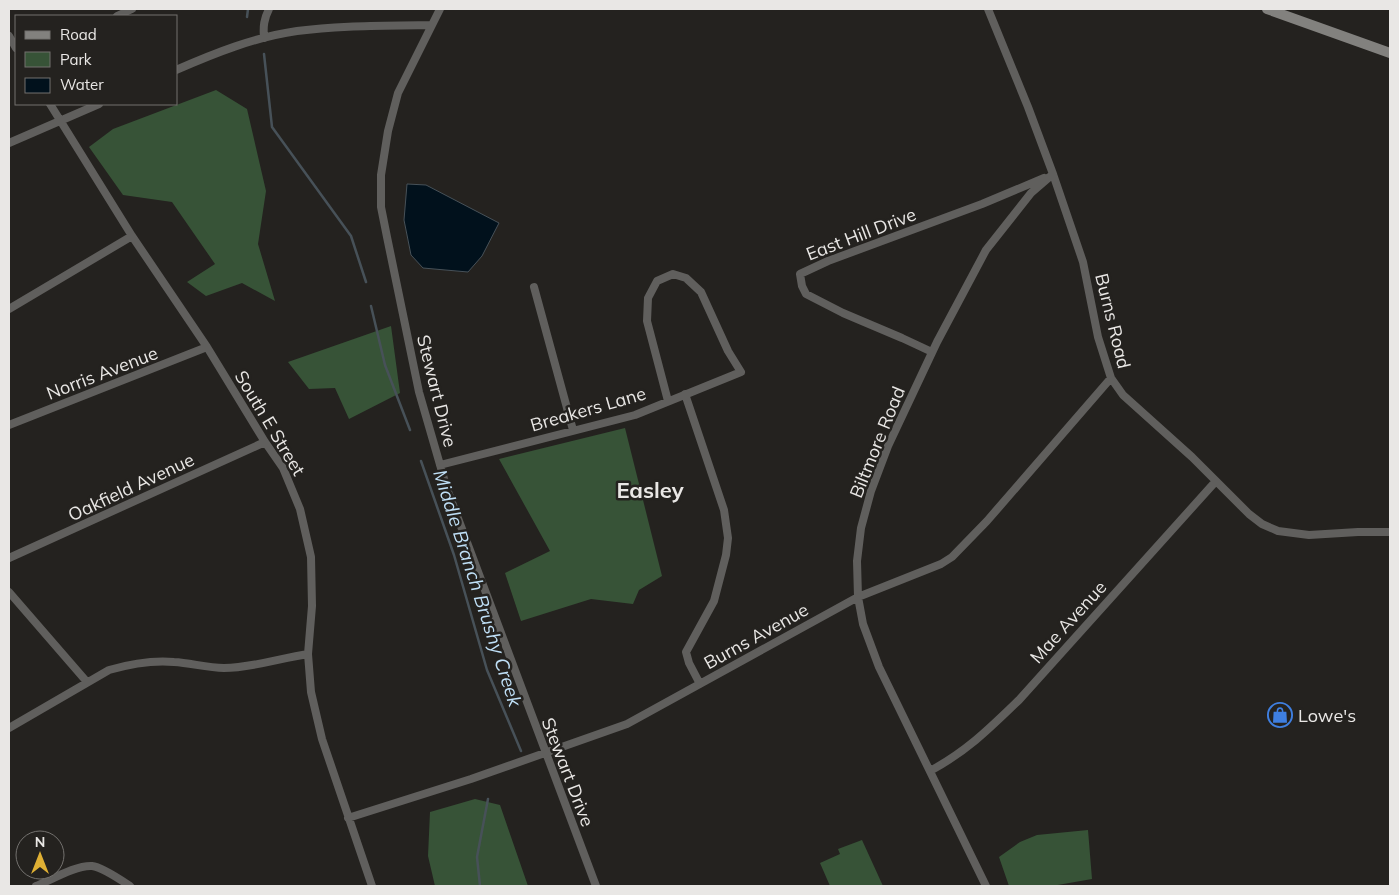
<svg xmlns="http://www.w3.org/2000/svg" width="1399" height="895" font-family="Mulish,sans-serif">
  <rect width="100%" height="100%" fill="#24221f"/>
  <path fill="#375337" d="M 216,90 L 247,109 L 266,191 L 258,244 L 275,301 L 242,283 L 206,296 L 187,282 L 215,264 L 172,202 L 123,195 L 89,147 L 113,129 Z
    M 391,326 L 400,393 L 349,419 L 335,388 L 309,389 L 288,362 Z
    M 625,428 L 662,576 L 639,590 L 633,604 L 591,599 L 521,621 L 505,573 L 550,551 L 499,459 Z
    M 475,799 L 500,805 L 528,886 L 435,886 L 428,856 L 430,812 Z
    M 1088,830 L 1092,879 L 1052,886 L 1009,886 L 999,857 L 1020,842 L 1037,835 Z
    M 862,840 L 883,886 L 830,886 L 820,863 L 840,854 L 838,849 Z"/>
  <path fill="#01111c" stroke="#475158" d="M 407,184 L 426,185 L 499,223 L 482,256 L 468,272 L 423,268 L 411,255 L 404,220 Z"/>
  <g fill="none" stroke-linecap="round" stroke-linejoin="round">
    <path stroke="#475158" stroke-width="2.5" d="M 247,17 L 248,9
      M 264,54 L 272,127 L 351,236 L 366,282
      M 371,306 L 385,365 L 410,430
      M 421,461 L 454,555 L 487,670 L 521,751
      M 480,886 L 477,857 L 488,799"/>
    <path stroke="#605f5d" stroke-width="8" d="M 440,9 L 398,93 L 388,131 L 381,175 L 381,207 L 387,237 L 419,392 L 447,489 L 596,886
      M 988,9 L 1028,107 L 1053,174 L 1083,262 L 1098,337 L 1111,378 L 1123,395 L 1192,457 L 1249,514 L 1262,524 L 1278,531 L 1309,535 L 1358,532 L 1390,532
      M 117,16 L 132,9
      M 9,36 L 16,48
      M 264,38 C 263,26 264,19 269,9
      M 176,70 C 215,53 255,37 297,31 C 341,25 386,26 431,25
      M 50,104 L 132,236 L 207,347 L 265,442 L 283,468 L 300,509 L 311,557 L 312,606 L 308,654 L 311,692 L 322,739 L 372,886
      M 9,143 L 99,104
      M 534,287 L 573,430
      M 9,309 L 132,236
      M 932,352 L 902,338 L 843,313 L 806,294 L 802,286 L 800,274 L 828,261 L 982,204 L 1044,178
      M 685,394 L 724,510 L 728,538 L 726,555 L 714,601 L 686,652 L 689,663 L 700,684
      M 9,425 L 207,347
      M 440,465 L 635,415 L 741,372 L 728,351 L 701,292 L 686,278 L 673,274 L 657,281 L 648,298 L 647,321 L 668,401
      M 9,558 L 265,442
      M 9,592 L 87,682
      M 9,728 L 109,670 C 130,664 152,660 174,662 C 191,663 207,668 224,668 C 252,668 281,658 308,654
      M 930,771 C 967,751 989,729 1019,700 L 1216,481
      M 348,818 L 471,779 L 627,724 L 858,597 L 941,564 L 952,557 L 987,521 L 1111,378
      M 36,886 C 51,880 76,865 92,866 C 102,867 121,880 130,886
      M 986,886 L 879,667 L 863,624 L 858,597 L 857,561 L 861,528 L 871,491 L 888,446 L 937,342 L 986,250 L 1031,193 L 1053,174"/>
    <path stroke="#82817e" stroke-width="10" d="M 1267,9 L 1390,53"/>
  </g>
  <defs>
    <symbol id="shop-ring" viewBox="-11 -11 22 22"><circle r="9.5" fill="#24221f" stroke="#3f7fe0" stroke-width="1.5"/><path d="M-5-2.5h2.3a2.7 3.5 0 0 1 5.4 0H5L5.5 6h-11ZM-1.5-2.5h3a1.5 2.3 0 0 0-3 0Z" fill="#3f7fe0"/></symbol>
  </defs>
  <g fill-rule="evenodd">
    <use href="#shop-ring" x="1266" y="701" width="28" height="28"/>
  </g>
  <g text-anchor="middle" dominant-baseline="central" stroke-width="5" stroke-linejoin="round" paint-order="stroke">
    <g font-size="18" fill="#e9e7e5" stroke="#24221f">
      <text transform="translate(861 234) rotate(-21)">East Hill Drive</text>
      <text transform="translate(1113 321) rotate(76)">Burns Road</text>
      <text transform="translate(102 373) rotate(-21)">Norris Avenue</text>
      <text transform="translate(437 391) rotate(76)">Stewart Drive</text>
      <text transform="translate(588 409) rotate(-16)">Breakers Lane</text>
      <text transform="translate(270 423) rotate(59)">South E Street</text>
      <text transform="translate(877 442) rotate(-68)">Biltmore Road</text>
      <text transform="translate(131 487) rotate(-25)">Oakfield Avenue</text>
      <text transform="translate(1068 622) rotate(-48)">Mae Avenue</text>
      <text transform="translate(756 636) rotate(-29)">Burns Avenue</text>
      <text transform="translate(568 772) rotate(69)">Stewart Drive</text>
    </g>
    <g font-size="18" fill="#e9e7e5" stroke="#24221f" text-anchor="start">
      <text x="1298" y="715">Lowe's</text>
    </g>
    <g font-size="19" font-style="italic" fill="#bfdff6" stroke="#24221f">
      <text transform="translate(478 588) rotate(72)">Middle Branch Brushy Creek</text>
    </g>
    <g font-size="22" font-weight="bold" fill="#e9e7e5" stroke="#24221f">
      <text x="650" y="490">Easley</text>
    </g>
  </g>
  <rect width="1399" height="895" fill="none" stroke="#e9e7e5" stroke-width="20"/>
  <rect x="15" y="15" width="162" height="90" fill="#24221f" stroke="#73716e"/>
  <rect x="25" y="31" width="25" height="8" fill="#82817e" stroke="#73716e"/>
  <text x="60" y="40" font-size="15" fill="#e9e7e5">Road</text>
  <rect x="25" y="52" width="25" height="15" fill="#375337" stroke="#73716e"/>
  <text x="60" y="65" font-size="15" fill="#e9e7e5">Park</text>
  <rect x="25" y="78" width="25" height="15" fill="#01111c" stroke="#73716e"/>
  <text x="60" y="90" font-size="15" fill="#e9e7e5">Water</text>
  <g transform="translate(40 855)"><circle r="24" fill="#24221f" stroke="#73716e"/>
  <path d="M0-4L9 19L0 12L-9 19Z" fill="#dfb034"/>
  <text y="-8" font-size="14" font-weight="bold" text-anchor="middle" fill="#e9e7e5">N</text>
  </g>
</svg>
